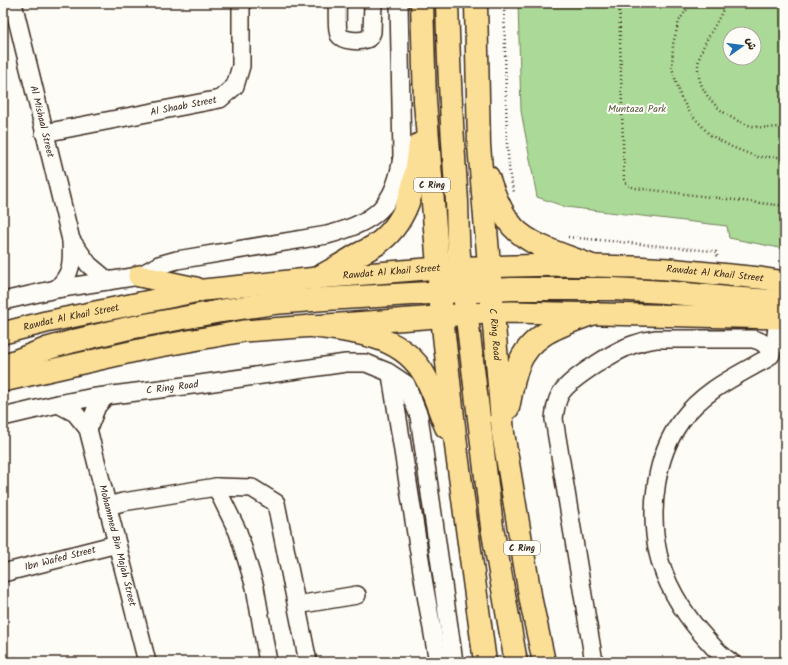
<svg xmlns="http://www.w3.org/2000/svg" width="788" height="665" font-family="Kalam,'Playpen Sans Arabic',sans-serif">
  <rect width="100%" height="100%" fill="#fdfcf7"/>
  <filter id="ink" filterUnits="userSpaceOnUse"><feTurbulence type="fractalNoise" baseFrequency=".025" numOctaves="2"/><feDisplacementMap in="SourceGraphic" scale="8" xChannelSelector="R" yChannelSelector="G"/><feConvolveMatrix kernelMatrix="1 2 1 2 8 2 1 2 1" color-interpolation-filters="sRGB"/></filter>
  <g filter="url(#ink)">
    <path fill="#abd998" stroke="#73825b" fill-rule="evenodd" d="M 518,3 L 785,3 L 785,249 L 729,238 L 727,226 L 566,207 L 537,197 L 521,111 ZM 730,34 L 754,34 L 754,58 L 730,58 Z"/>
    <g fill="none" stroke-linecap="round" stroke-linejoin="round">
      <defs>
        <g id="minor">
          <path id="s1" d="M 13,3 L 71,240 C 72,261 73,274 56,289"/>
          <path d="M 337,3 C 338,11 336,28 339,35 C 343,41 360,42 367,39 C 370,38 371,35 372,32 L 373,3"/>
          <path id="s2" d="M 44,133 L 220,99 L 235,86 L 241,66 L 241,3"/>
          <path d="M 71,240 L 89,265 L 108,281"/>
          <path d="M 3,301 L 56,289 L 139,276 L 159,265 L 177,260 L 327,235 C 374,223 396,206 402,156 L 399,3"/>
          <path d="M 391,375 L 424,584 L 438,662"/>
          <path id="s3" d="M 58,404 L 75,413 L 88,429 L 147,662"/>
          <path id="s4" d="M 3,417 L 58,404 L 89,398 L 200,384 L 346,363 L 366,363 L 388,372 L 406,384 L 419,416 L 454,662"/>
          <path d="M 88,429 L 97,406 L 106,396"/>
          <path d="M 216,487 L 252,488 L 276,503 L 308,662"/>
          <path d="M 108,506 L 123,502 L 216,487 L 238,532 L 255,587 L 268,662"/>
          <path id="s5" d="M 3,573 L 117,544"/>
          <path d="M 297,605 L 357,595"/>
          <path d="M 594,662 L 554,419 C 555,409 556,401 561,393 C 571,378 615,351 632,345 C 640,342 648,340 656,339 L 753,339 C 762,341 768,345 771,355"/>
          <path d="M 731,662 C 719,655 710,643 701,633 C 682,611 664,581 658,553 C 649,511 655,456 681,421 C 703,391 734,377 766,359 C 777,348 776,332 778,317"/>
        </g>
        <g id="major">
          <path d="M 139,276 L 196,288"/>
          <path id="s6" d="M 3,333 L 46,322 L 204,290 L 317,278 L 438,268 L 557,265 L 634,267 L 668,269 L 760,278 L 785,282"/>
          <path d="M 3,381 L 144,349 L 244,331 L 424,318 L 467,314 L 512,312 L 785,318"/>
        </g>
        <g id="highway">
          <path d="M 422,3 L 425,101 L 442,317 L 457,454 L 485,662"/>
          <path d="M 447,3 C 449,69 452,135 457,201 C 458,228 457,264 465,289"/>
          <path id="s7" d="M 476,3 L 479,145 L 503,433 L 531,601 L 544,662"/>
          <path d="M 488,177 C 494,195 501,213 513,227 C 531,247 568,256 592,266"/>
          <path d="M 438,268 C 452,271 461,278 464,293 L 492,527 L 516,662"/>
          <path d="M 317,278 C 331,271 344,263 357,255 C 365,251 374,247 381,241 C 410,218 416,179 420,144"/>
          <path d="M 477,291 L 511,289 L 613,289 L 664,292 L 728,298 L 785,302"/>
          <path d="M 312,326 C 354,332 402,334 425,376 C 434,392 439,410 446,427"/>
          <path d="M 3,366 L 49,348 L 74,341 L 129,328 L 221,311 L 274,303 L 325,299 L 464,291 C 477,287 488,280 489,266"/>
          <path d="M 508,408 C 511,394 513,379 518,366 C 531,332 563,325 594,313"/>
        </g>
      </defs>
      <use href="#minor" stroke="#3b2a1e" stroke-width="20"/>
      <use href="#major" stroke="#3b2a1e" stroke-width="24"/>
      <use href="#highway" stroke="#3b2a1e" stroke-width="25"/>
      <path stroke="#3b2a1e" stroke-width="2.5" stroke-dasharray="1 3" stroke-linecap="butt" d="M 504,3 L 507,144 L 510,177 L 514,192
        M 619,3 L 624,179 L 627,185 L 635,188 L 785,206
        M 691,3 L 679,21 L 673,44 L 672,68 L 681,98 L 691,114 L 710,135 L 732,147 L 757,157 L 785,157
        M 725,3 C 719,25 699,44 698,67 C 697,97 731,124 758,127 C 766,128 776,128 785,126
        M 568,237 L 712,251 L 716,252 L 718,258"/>
      <use href="#minor" stroke="#fdfcf7" stroke-width="17"/>
      <use href="#major" stroke="#fbdf96" stroke-width="21"/>
      <use href="#highway" stroke="#fbdf96" stroke-width="22"/>
    </g>
  </g>
  <g text-anchor="middle" dominant-baseline="central" stroke-width="4" stroke-linejoin="round" paint-order="stroke">
    <g fill="#fdfcf7" stroke="#75695f" stroke-width="1">
      <rect x="414" y="178" width="36" height="14" rx="3"/>
      <rect x="504" y="541" width="36" height="14" rx="3"/>
    </g>
    <g font-size="9" font-weight="bold" fill="#3b2a1e">
      <text x="432" y="185">C Ring</text>
      <text x="522" y="548">C Ring</text>
    </g>
    <g font-size="10" fill="#3b2a1e" stroke="#fdfcf7">
      <text stroke="none"><textPath href="#s2" startOffset="142">Al Shaab Street</textPath></text>
      <text stroke="none"><textPath href="#s1" startOffset="122">Al Mishaal Street</textPath></text>
      <text stroke="none"><textPath href="#s6" startOffset="394">Rawdat Al Khail Street</textPath></text>
      <text stroke="none"><textPath href="#s6" startOffset="718">Rawdat Al Khail Street</textPath></text>
      <text stroke="none"><textPath href="#s6" startOffset="70">Rawdat Al Khail Street</textPath></text>
      <text stroke="none"><textPath href="#s7" startOffset="332">C Ring Road</textPath></text>
      <text stroke="none"><textPath href="#s4" startOffset="172">C Ring Road</textPath></text>
      <text stroke="none"><textPath href="#s3" startOffset="160">Mohammed Bin Majah Street</textPath></text>
      <text stroke="none"><textPath href="#s5" startOffset="59">Ibn Wafed Street</textPath></text>
    </g>
    <g font-size="10" fill="#57563c" stroke="#fdfcf7">
      <text x="637" y="109">Muntaza Park</text>
    </g>
  </g>
  <rect width="788" height="665" fill="none" stroke="#fdfcf7" stroke-width="16"/>
  <rect x="8" y="8" width="772" height="649" fill="none" stroke="#3b2a1e" stroke-width="1.5" filter="url(#ink)"/>
  <g transform="translate(742 46) rotate(76)"><circle r="19" fill="#fdfcf7" stroke="#afa8a0"/>
  <path d="M0-3L7 15L0 10L-7 15Z" fill="#1f6fb2"/>
  <text y="-6" font-size="11" font-weight="bold" text-anchor="middle" fill="#3b2a1e">ش</text>
  </g>
</svg>
